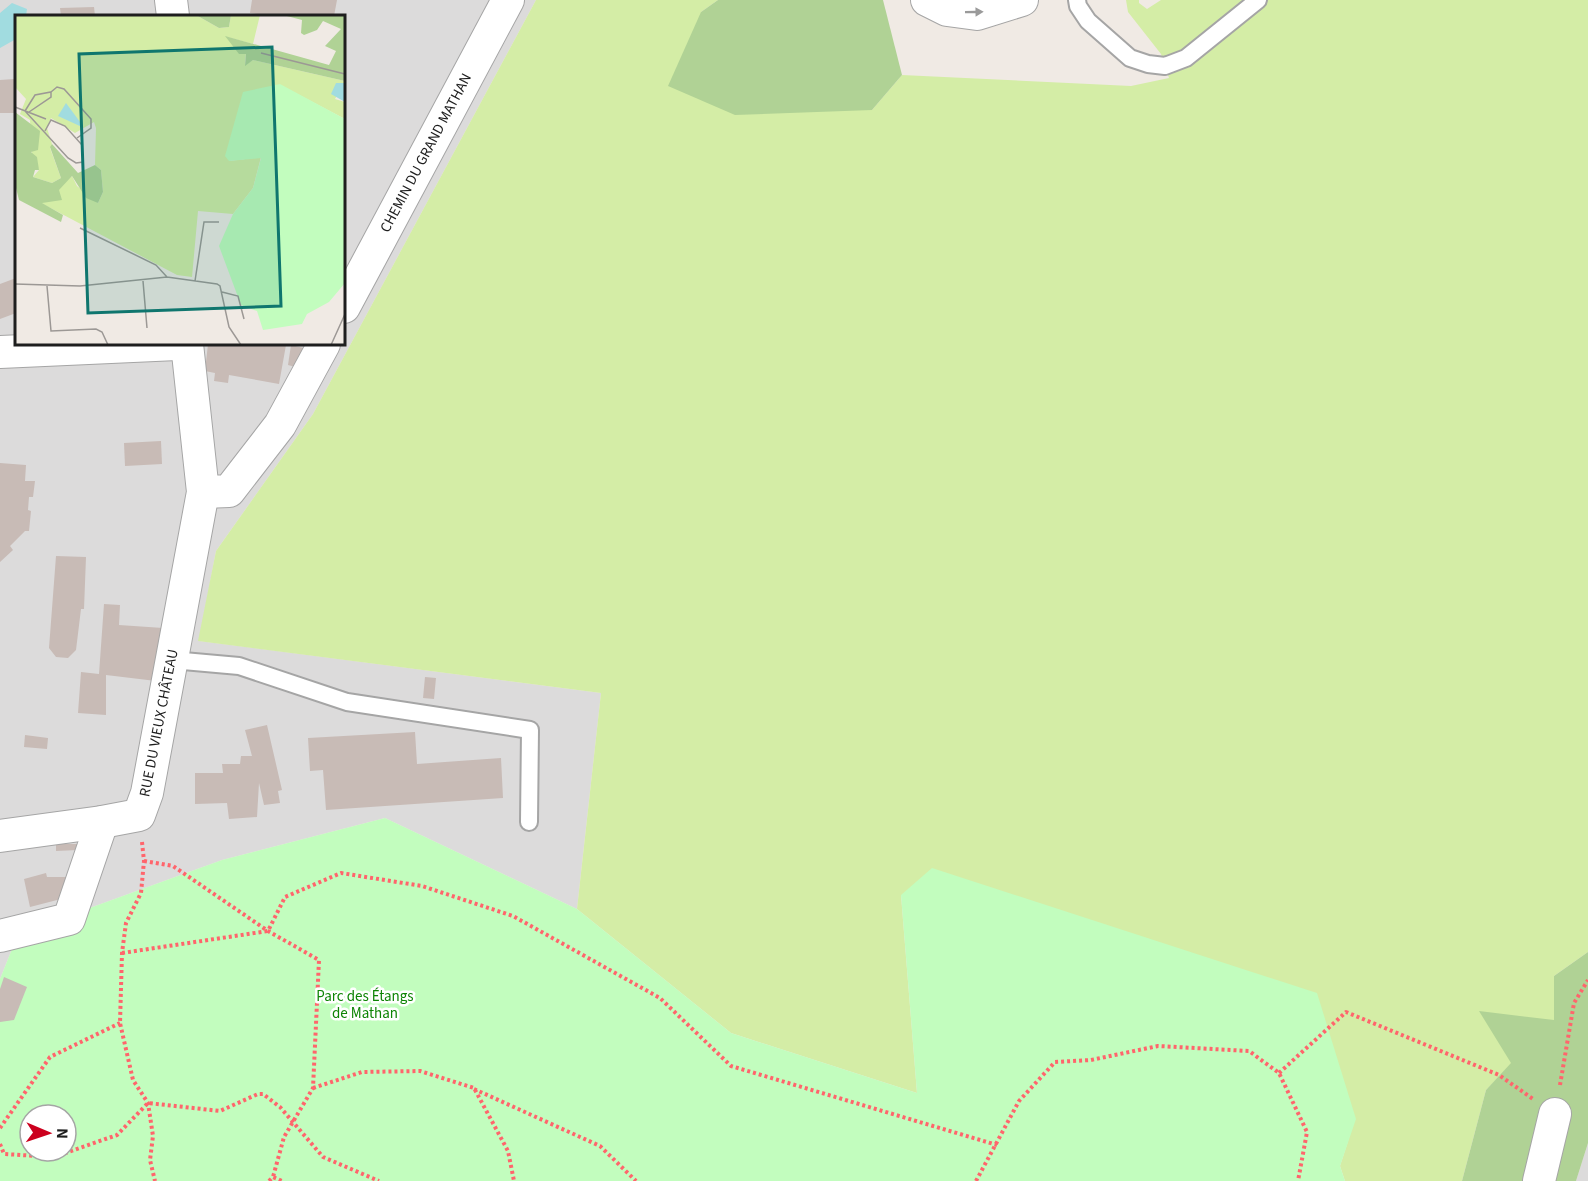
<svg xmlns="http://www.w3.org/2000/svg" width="1588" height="1181" font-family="'Source Sans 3',sans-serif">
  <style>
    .residential { fill: #dcdbdb; fill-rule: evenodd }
    .grass { fill: #d4eda6 }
    .forest { fill: #b0d295 }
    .park { fill: #c2fdbe; fill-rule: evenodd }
    .water { fill: #a1dce0 }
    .building { fill: #c8bbb6 }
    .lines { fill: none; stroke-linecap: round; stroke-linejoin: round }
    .service-casing { stroke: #a5a5a5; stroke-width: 20 }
    .minor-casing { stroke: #a5a5a5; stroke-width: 34 }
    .path { stroke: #ff656c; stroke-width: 4; stroke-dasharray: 3 3; stroke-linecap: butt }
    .service { stroke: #fff; stroke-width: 16 }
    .minor { stroke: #fff; stroke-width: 32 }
    .oneway { fill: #9a9a9a }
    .labels { text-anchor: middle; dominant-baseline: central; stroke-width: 5; stroke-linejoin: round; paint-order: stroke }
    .street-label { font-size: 15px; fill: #1e1e1e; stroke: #fff }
    .park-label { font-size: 15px; fill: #0d8404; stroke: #fff }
    .inset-road { fill: none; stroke: #9c9895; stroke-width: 1.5 }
    .view { fill: #0f766e; fill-opacity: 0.15; stroke: #0f766e; stroke-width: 3 }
    .inset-edge { fill: none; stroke: #1e1e1e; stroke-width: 3 }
  </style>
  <rect width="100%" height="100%" fill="#f0eae4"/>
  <g class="residential">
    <path d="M0 0H536L313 414 216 551 199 641 601 693 577 909 385 818 222 860 18 934 0 979ZM16 16H344V344H16Z"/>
    <path d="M1588 1143V1181H1576Z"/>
  </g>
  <path class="grass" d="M536 0H718L701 12 872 110 902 75 1131 86 1169 78 1161 54 1128 12 1126 0H1139V3L1147 9 1161 0H1588V952L1554 976V1020L1486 1090 1462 1181H1345L1340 1166 1355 1119 901 895 917 1093 731 1033 577 909 601 693 198 641 216 551 313 414Z"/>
  <g class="forest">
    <path d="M718 0H883L902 75 872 110 735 115 668 86 701 12Z"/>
    <path d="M1588 952V1143L1576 1181H1462L1486 1090 1511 1063 1479 1011 1554 1020V976Z"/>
  </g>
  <path class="park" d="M385 818 577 909 731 1033 917 1093 901 895 932 868 1317 993 1356 1119 1340 1166 1345 1181H0V979L18 934 222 860ZM30 1115H66V1151H30Z"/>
  <path class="water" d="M12 3 27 9 26 16H16V39L0 48V13Z"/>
  <g class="building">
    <path d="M252 0H337L334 16H271L250 13Z"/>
    <path d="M94 7 95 16H61L60 8Z"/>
    <path d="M14 79 15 89 16 88V113H0V80Z"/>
    <path d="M16 278V313L0 319V284Z"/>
    <path d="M208 344 286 345 279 384 229 375 228 383 214 381 215 373 205 371Z"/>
    <path d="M291 345 308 349 299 368 288 365Z"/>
    <path d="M161 441 162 464 125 466 124 443Z"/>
    <path d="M0 463 26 465 25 481H35L33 497H29L28 510 31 511 29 531H25L10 546 13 550 0 562Z"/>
    <path d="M56 556 86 557 84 609H81L76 650 68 658 56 657 49 648Z"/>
    <path d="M104 604 120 605 119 625 163 628 156 681 106 675V715L78 713 81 672 99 674Z"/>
    <path d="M425 677 436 678 434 699 423 698Z"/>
    <path d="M267 725 282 790 278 791 280 803 264 805 259 783 257 817 229 819 227 803 195 804V773H223L222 764H240L241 756H252L245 730Z"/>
    <path d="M415 732 417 764 501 758 503 798 326 810 323 770 310 771 308 738Z"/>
    <path d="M25 735 48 738 47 749 24 747Z"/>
    <path d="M56 844H77L78 850 56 851Z"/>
    <path d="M46 873 47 877H71L61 899 30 907 24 879Z"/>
    <path d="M4 977 27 987 14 1020 0 1022V989Z"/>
  </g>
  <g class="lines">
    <defs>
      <g id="service">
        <path d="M1077 0 1078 6 1088 21 1130 58 1148 64 1165 66 1186 58 1258 0"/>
        <path d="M172 660 239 666 347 702 530 730 529 822"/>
      </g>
      <g id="minor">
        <path d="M171 0 173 16"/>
        <path d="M927 0 947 10 977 14 1022 0"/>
        <path d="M344 307 508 0"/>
        <path d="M0 352 177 344"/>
        <path d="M203 492 229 491 280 425 324 344"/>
        <path d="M0 836 102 822 139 815 147 793 203 492 187 344"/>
        <path d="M0 936 69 919 102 822"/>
        <path d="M1539 1181 1555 1114"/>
      </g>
    </defs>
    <use href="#service" class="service-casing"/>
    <use href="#minor" class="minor-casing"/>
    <g class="path">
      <path d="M142 842 144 861 141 893 126 923 122 953 120 1023 133 1080 148 1103 153 1136 150 1160 155 1181"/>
      <path d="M144 861 173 866 268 931 319 960 313 1088 284 1137 273 1177"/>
      <path d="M122 953 268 931 285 897 341 873 422 886 513 916 660 998 731 1066 997 1145"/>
      <path d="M1279 1073 1346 1012 1499 1075 1533 1099"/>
      <path d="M1560 1085 1574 1003 1588 980"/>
      <path d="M313 1088 362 1072 420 1071 474 1088 508 1151 514 1181"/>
      <path d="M474 1089 600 1146 636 1181"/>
      <path d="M0 1128 50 1057 120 1023"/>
      <path d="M0 1144 4 1154 54 1157 117 1135 148 1103 220 1111 258 1094H263L280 1107 323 1157 379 1181"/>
      <path d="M269 1181 273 1177 282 1181"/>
      <path d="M976 1181 1019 1101 1055 1062 1091 1060 1158 1046 1249 1051 1279 1073 1307 1132 1298 1181"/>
    </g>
    <use href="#service" class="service"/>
    <use href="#minor" class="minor"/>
  </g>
  <defs><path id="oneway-solid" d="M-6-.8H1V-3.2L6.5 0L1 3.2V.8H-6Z" transform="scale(1.5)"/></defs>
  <use class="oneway" href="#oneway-solid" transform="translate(974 12) rotate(-1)"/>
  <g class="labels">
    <g class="street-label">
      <text transform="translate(426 153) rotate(-62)">CHEMIN DU GRAND MATHAN</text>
      <text transform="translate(159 723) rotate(-79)">RUE DU VIEUX CHÂTEAU</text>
    </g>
    <g class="park-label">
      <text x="365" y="996">Parc des Étangs<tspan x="365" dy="17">de Mathan</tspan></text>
    </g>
  </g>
  <g transform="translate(15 15)">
    <rect width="330" height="330" fill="#f0eae4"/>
    <path d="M0 0H181L204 13 214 12 216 0H245L238 29 212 22 231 38 230 50 238 45 330 66 320 84 330 87V104L265 70 214 146 246 142 238 173 218 199 183 196 177 262 162 260 26 188 57 161 62 171 83 188 88 177 86 155 80 150 81 113 79 107 60 118 36 103 32 113 37 129 35 133 46 163 37 168 18 162 24 155 17 141 15 105 5 99 11 84 0 72Z" fill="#d4eda6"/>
    <path d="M181 0H216L214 12 204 13ZM268 0H330V66L238 45 230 51 231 39H224L210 21 314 50 321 36 310 31 326 14 308 6 302 15 289 20 286 18 287 5ZM0 97 25 116 23 135 16 137 22 142 24 155H20L18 162 37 168 46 163 35 132 37 129 63 158 80 150 86 155 88 177 83 188 71 183 57 161 44 175 47 185 27 188 48 200 46 207 4 185 0 169Z" fill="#b0d295"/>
    <path d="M265 69 330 104V268L314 287 292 299 287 309 248 315 242 296 226 290 204 231 218 199 238 173 246 143 214 146 210 141 228 77Z" fill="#c2fdbe"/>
    <path d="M321 68H330V87L316 79ZM51 88 68 111 67 112 43 101Z" fill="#a1dce0"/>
    <path class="inset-road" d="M246 38 330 59M36 77 42 72 49 74 76 104V113L62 123M0 92 31 104M10 96 53 143 61 148 68 147 67 130 50 111 36 105 30 116M10 96 20 80 36 77V82L14 97M65 213 141 250 152 262M128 266 132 313M180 266 189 207H204M0 269 65 271 152 262 202 269 205 271 214 312 226 330M32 271 36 316 81 314 87 317 93 330M207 277 223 281 229 304M316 330 330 299"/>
    <path class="view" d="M257 32 266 291 73 298 64 39Z"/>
    <rect width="330" height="330" class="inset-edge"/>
  </g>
  <g transform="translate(48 1133) rotate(92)"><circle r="28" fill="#ffffff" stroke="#a5a5a5" stroke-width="1.5"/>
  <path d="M0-4.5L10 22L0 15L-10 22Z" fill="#cc001e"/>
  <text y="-9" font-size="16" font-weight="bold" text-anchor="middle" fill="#1e1e1e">N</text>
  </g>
</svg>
